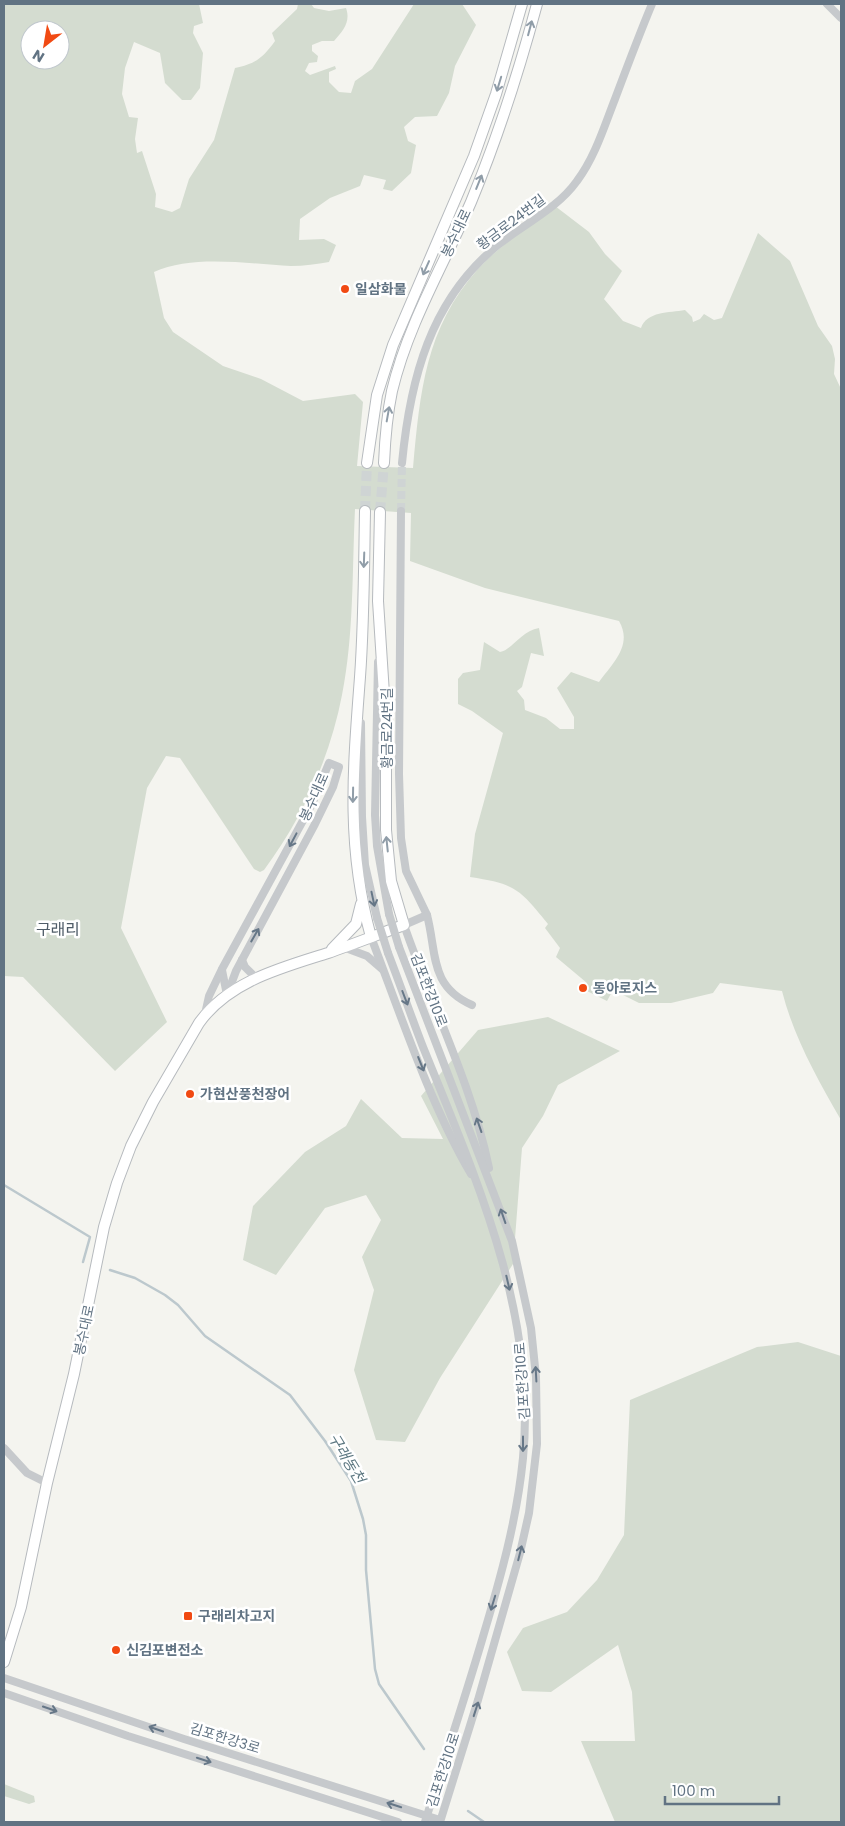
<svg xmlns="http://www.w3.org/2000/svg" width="845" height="1826" font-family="Poppins,'Noto Sans KR',sans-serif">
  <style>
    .green { fill: #d4dcd0; fill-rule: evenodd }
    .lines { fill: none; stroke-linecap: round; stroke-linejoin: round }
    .stream { stroke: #bcc8cd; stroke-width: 2.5 }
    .minor-tunnel { stroke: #cfd4d4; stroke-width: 8; stroke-dasharray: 8 4; stroke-linecap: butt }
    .major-tunnel { stroke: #cfd4d4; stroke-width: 10; stroke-dasharray: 10 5; stroke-linecap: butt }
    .major-casing { stroke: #b6babe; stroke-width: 12 }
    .minor { stroke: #c6c9cc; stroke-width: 8 }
    .major { stroke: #fff; stroke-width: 10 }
    .minor-bridge { stroke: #c6c9cc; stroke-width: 8 }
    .oneway { stroke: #909da8 }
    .oneway2 { stroke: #667787 }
    .poi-dot { fill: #f14a13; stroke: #fff; stroke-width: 2 }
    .labels { text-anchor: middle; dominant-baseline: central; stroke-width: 5; stroke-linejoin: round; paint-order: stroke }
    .street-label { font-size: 14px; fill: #617383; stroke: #fff }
    .poi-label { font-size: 14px; font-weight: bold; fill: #617383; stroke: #fff; text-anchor: start }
    .water-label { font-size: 15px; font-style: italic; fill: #5c7781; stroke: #fff }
    .quarter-label { font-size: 16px; fill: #4f5c68; stroke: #fff }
  </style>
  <rect width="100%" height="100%" fill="#f4f4ef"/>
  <g class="green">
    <path d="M4 4H199L203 23 194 26 193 33 203 53 200 88 191 100H182L165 83 160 53 134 42 125 68 122 94 129 117 138 118 135 139 137 153 142 151 156 194 155 207 172 212 180 208 189 179 214 140 235 68C256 63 262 59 275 41L272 33 297 9 298 4H311L314 8 329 11 346 8C351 22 343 31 334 41H322L312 45V51L318 56 317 62 309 63 305 71 310 75 335 66 336 69 329 72V82L339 92 351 93 355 81 372 69 414 4H462L476 25 455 66 449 93 437 116 415 117 404 127 408 141 416 145 411 173 392 191 383 189 386 180 364 175 360 186 330 198 300 219 299 240 324 239 336 245 329 262C317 264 304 266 291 266 250 264 192 254 154 272L164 318 173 332 223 366 261 379 303 401 355 394 363 402 357 466 413 468C420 393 425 328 478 269 500 245 529 226 555 206L589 232 605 254 622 271 604 299 623 321 641 328C647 311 669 313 685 310L692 317 693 322 700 319 704 314 714 320 722 318 758 233 790 261 818 326 832 346 835 359 834 374 841 389V1120C817 1078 794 1038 782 991L720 983 713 993 671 1003H639L613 990 607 1001 585 990 587 983 556 957 560 948 545 928 548 924C519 888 515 884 470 877L475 834 503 733 472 711 458 704V679L463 673 480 670 484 642 500 652C512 650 521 631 539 628L544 656 531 653 522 687 517 691 524 700 525 710 546 718 560 729H574V717L557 688 571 672 599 682C613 663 633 645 619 621L485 588 410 561 411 513 355 509C352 571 354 635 342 695 330 758 302 819 264 870L260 872 254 869 180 758 166 756 147 788 121 928 167 1022 115 1071 23 977 4 976ZM30 30H60V60H30Z"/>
    <path d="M548 1017 620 1051 558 1085 543 1116 522 1148 513 1264 440 1378 405 1442 376 1440 354 1370 374 1290 362 1257 381 1220 366 1195 325 1208 276 1275 243 1260 253 1206 305 1152 346 1126 361 1099 402 1138 443 1139 421 1096 478 1030Z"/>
    <path d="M798 1342 841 1356V1822H615L581 1741H635L632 1692 618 1645 551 1692 522 1691 507 1652 523 1628 567 1612 597 1580 624 1535 630 1400 757 1347Z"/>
    <path d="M4 1784 34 1796 35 1802 29 1804 4 1796Z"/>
  </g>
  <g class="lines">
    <g class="stream">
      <path d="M4 1185 90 1237 83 1262"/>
      <path d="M110 1270 135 1278 165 1295 178 1305 205 1336 290 1395 325 1441 351 1481 363 1519 366 1535V1570L375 1669 379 1684 424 1749"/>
      <path d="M468 1811 484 1822"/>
    </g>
    <path class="minor-tunnel" d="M401 511 402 463"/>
    <g class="major-tunnel">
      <path d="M365 511 367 463"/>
      <path d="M380 512 384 463"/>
    </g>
    <defs>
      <g id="major">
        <path d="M367 463 377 395 393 345 474 156 496 94 522 4"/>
        <path d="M384 463C385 439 387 415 392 391 408 324 444 264 471 202 498 137 519 71 537 4"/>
        <path d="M365 511C364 566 364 622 360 677 353 769 346 846 371 937"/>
        <path d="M332 949 356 924 361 904"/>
        <path d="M4 1662 21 1607 47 1483 74 1374 104 1227 117 1183 131 1146 153 1102 199 1023C229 981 281 968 328 953 354 944 379 934 404 925L391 881 386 830V725L378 601 380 512"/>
      </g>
    </defs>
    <use href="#major" class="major-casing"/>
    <g class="minor">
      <path d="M827 4 841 18"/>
      <path d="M402 463C410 380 430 300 498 245 524 224 557 209 577 181 595 157 604 127 615 99 627 67 639 35 652 4"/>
      <path d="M401 511 399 774 401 838 406 871 427 915 404 925C432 1006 472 1085 489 1168"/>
      <path d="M378 662 375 815 377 846 389 914"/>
      <path d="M361 723 362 817 365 865 377 918"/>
      <path d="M427 915C437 953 429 986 472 1005"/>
      <path d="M371 937C400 1013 430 1104 471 1174"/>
      <path d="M343 947 367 956 382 969"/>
      <path d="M399 947 512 1241 531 1328 536 1377 537 1444 529 1513 520 1553 478 1700 440 1822"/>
      <path d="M388 953C400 984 411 1016 423 1047 476 1178 537 1313 523 1458 517 1520 500 1580 482 1640 464 1701 444 1761 425 1822"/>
      <path d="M242 960 245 967 256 978"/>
      <path d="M222 970 227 995"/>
      <path d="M205 1014 209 996 222 969 312 804 329 763 339 767 333 787 315 824 236 971 227 995"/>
      <path d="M4 1448 27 1473 47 1483"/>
      <path d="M4 1678 184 1739 440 1820"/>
      <path d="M4 1693 128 1736 398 1822"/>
    </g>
    <use href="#major" class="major"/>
    <g class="minor-bridge">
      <path d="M389 914 399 947"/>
      <path d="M377 918 388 953"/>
    </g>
  </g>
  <defs><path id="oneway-shaft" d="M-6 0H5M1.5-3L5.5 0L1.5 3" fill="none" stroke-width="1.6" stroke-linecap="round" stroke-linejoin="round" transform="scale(1.25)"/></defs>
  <g class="oneway">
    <use href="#oneway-shaft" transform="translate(530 28) rotate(-75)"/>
    <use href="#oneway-shaft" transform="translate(499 84) rotate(107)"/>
    <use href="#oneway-shaft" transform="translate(479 182) rotate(-68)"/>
    <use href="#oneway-shaft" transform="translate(426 268) rotate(114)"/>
    <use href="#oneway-shaft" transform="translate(388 414) rotate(-80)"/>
    <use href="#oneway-shaft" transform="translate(364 560) rotate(92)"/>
    <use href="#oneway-shaft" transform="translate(353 795) rotate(91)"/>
    <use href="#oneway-shaft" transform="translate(387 844) rotate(-96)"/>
  </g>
  <g class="oneway2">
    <use href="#oneway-shaft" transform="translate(293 840) rotate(118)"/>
    <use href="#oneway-shaft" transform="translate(373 899) rotate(78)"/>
    <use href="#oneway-shaft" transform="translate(255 935) rotate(-60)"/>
    <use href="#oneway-shaft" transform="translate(405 998) rotate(69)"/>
    <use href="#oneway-shaft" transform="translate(421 1064) rotate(68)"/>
    <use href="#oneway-shaft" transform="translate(479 1125) rotate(-109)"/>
    <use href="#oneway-shaft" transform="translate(503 1216) rotate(-109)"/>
    <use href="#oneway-shaft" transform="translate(508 1283) rotate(77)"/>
    <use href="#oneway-shaft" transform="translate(536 1374) rotate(-93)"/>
    <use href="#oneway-shaft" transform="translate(523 1444) rotate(90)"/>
    <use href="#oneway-shaft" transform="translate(520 1553) rotate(-76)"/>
    <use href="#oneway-shaft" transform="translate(493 1603) rotate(107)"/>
    <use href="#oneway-shaft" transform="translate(50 1709) rotate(19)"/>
    <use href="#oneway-shaft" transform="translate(476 1709) rotate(-72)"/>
    <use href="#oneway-shaft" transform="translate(156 1729) rotate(-161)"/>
    <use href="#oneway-shaft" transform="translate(204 1760) rotate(18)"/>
    <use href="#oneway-shaft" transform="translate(394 1805) rotate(-162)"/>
  </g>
  <g class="poi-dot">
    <circle cx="345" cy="289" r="5"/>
    <circle cx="583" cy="988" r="5"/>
    <circle cx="190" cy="1094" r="5"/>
    <rect x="183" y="1611" width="10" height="10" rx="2.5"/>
    <circle cx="116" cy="1650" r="5"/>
  </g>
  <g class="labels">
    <g class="street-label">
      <text transform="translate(511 222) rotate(-37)">황금로24번길</text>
      <text transform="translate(456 233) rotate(-65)">봉수대로</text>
      <text transform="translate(387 728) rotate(-90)">황금로24번길</text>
      <text transform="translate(314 797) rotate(-66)">봉수대로</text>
      <text transform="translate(429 990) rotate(69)">김포한강10로</text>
      <text transform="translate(84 1330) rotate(-78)">봉수대로</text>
      <text transform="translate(522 1381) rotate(-94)">김포한강10로</text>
      <text transform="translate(225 1738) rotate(17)">김포한강3로</text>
      <text transform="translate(443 1770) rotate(-72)">김포한강10로</text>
    </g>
    <g class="poi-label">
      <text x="355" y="289">일삼화물</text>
      <text x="593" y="988">동아로지스</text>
      <text x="200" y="1094">가현산풍천장어</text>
      <text x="198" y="1616">구래리차고지</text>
      <text x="126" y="1650">신김포변전소</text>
    </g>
    <g class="water-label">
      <text transform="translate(347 1458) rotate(59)">구래동천</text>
    </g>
    <g class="quarter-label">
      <text x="58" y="929">구래리</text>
    </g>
  </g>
  <rect width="845" height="1826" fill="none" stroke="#617383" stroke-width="10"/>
  <g transform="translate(45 45) rotate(211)"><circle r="24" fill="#ffffff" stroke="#c0c7cd"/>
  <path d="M0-4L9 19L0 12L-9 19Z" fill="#f14a13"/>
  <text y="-8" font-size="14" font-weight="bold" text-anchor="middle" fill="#617383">N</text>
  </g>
  <path d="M665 1796v8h114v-8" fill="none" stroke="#617383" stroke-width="2.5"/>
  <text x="672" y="1796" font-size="15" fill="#617383" stroke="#ffffff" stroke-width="4" paint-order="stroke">100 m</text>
</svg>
